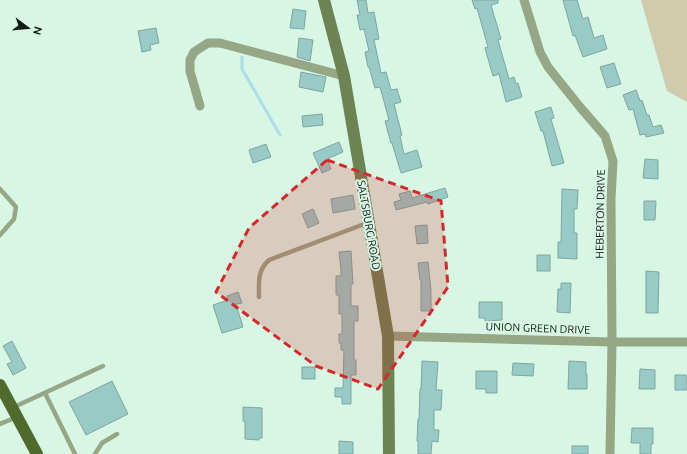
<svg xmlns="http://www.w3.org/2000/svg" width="687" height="454" font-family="Ubuntu,sans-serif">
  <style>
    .green { fill: #d0cbac }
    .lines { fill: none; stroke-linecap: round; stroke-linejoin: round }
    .stream { stroke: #aedcec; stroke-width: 3 }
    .building { fill: #98cac6; stroke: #80a5a2 }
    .lane { stroke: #96a785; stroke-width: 4.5 }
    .street { stroke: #96a785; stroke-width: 9 }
    .secondary { stroke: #6c8453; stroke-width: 12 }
    .primary { stroke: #4e6b2c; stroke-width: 12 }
    .marked { fill: #d62828; fill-opacity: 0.2; stroke: #d62828; stroke-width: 3; stroke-dasharray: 8 5; stroke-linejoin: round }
    .labels { text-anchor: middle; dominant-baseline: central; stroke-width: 4; stroke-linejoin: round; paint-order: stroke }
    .street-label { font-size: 11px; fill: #121d17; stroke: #d7f6e4 }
  </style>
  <rect width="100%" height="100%" fill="#d7f6e4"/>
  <path class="green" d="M641 0H687V102L667 91Z"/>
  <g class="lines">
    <path class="stream" d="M242 57V69L280 135"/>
  </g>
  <g class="building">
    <path d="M357 0H366L368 13 374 12 379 39 374 40 381 73 386 72 391 90 397 89 401 102 394 104 402 135 400 136 404 154 417 150 422 167 401 173 392 143H391L385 121 389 120 380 87 375 88 369 67H368L365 52 369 51 364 29 360 30 357 15H360Z"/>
    <path d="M472 0H498V3L491 5 501 39 498 40 509 79 514 77 516 84 518 83 522 97 506 102 499 74 493 76 485 48 488 47 477 8 475 9Z"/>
    <path d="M563 0H577L583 19 588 17 594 38 603 35 607 49 583 57 575 35 573 36Z"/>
    <path d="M293 9 306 11 304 29 290 28Z"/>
    <path d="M156 28 159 43 150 45 151 50 142 52 138 31Z"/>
    <path d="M299 38 313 40 310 61 297 57Z"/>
    <path d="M614 63 621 84 607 88 600 67Z"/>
    <path d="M301 72 326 77 323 92 299 87Z"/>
    <path d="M636 90 640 101 642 100 647 115H649L653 127 661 125 664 133 646 137 645 134 640 135 633 109 629 110 623 95Z"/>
    <path d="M551 107 554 118 551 119 564 163 552 166 543 131H541L535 112Z"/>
    <path d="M322 114 323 125 303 127 302 116Z"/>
    <path d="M339 142 343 152 327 159 331 169 322 173 313 153Z"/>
    <path d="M266 144 271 157 253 163 249 150Z"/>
    <path d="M645 159 658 160V179L643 178Z"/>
    <path d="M445 188 448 197 428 204 427 202 396 210 394 202 401 200 399 194 410 191 412 198Z"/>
    <path d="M562 189 578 190 577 209H574V233H577V259L558 258V242H561Z"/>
    <path d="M353 195 355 209 333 213 331 199Z"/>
    <path d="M644 201H656L655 220H644Z"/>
    <path d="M313 209 319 223 308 228 302 214Z"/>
    <path d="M427 225 428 243 417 244 415 226Z"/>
    <path d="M351 251 353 284H351V306H358V321H354V360H356V375H351V404H342V397H335V388H343L344 350H341V343H339V334H342V314H339V295H336V276H341V270L339 252Z"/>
    <rect x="537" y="255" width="13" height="16"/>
    <path d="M428 262 431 291V311H421V280H420L418 263Z"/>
    <path d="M646 271 659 272 658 313H646Z"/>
    <path d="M561 283H571L570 313 557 312 558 289H561Z"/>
    <path d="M238 292 242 303 236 304 243 327 222 333 213 305 228 300 227 296Z"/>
    <path d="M479 302H502V320L485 321V318H479Z"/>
    <path d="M12 341 26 368 13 375 7 364 12 362 3 346Z"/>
    <path d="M422 361 438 362 436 390H442L441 410H434V430H439L438 442 432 441 431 454H418V441H417L418 419H419L420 389H421Z"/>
    <path d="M569 361 586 362V374H587V389H568Z"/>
    <path d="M513 363 534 364 533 376 512 375Z"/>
    <rect x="302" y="367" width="13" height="12"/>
    <path d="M640 369 655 370V389H639Z"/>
    <path d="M476 371H497V393H486V389H476Z"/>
    <path d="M675 375H686V377H687V390H675Z"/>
    <path d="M112 381 128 414 86 435 69 402Z"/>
    <path d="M243 407 262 408V438H259V440L245 439V421H243Z"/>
    <path d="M632 428H653V444H651V454H640V443H631Z"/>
    <path d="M339 441 353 442V454H339Z"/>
    <rect x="572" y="446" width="16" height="8"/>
  </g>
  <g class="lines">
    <g class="lane">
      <path d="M0 189 16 207 14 219 0 235"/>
      <path d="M259 297C259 282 257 271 269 260L367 223"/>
      <path d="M45 393 75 454"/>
      <path d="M14 407 103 366"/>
      <path d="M0 424 17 417"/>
      <path d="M95 454 102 443 117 434"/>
    </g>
    <g class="street">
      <path d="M524 0 540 52 548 67 580 107 605 136 613 161 611 199 612 342 610 454"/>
      <path d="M200 106 190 71V60L194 52 208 43H220L344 76"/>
      <path d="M388 336 612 342H687"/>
    </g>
    <path class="secondary" d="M324 0 344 76 388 336 389 454"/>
    <path class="primary" d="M0 385 37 454"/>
  </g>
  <path class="marked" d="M327 160 441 201 448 287 378 389 316 366 216 292 249 228Z"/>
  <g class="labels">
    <g class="street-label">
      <text transform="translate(600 214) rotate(-89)">HEBERTON DRIVE</text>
      <text transform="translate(369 225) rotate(80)">SALTSBURG ROAD</text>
      <text transform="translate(538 328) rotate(2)">UNION GREEN DRIVE</text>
    </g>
  </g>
  <g transform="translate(28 28) rotate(106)" stroke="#d7f6e4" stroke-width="3" paint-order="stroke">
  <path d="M0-3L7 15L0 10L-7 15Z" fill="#121d17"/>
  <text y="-6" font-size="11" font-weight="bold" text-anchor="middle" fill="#121d17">N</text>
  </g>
</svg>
